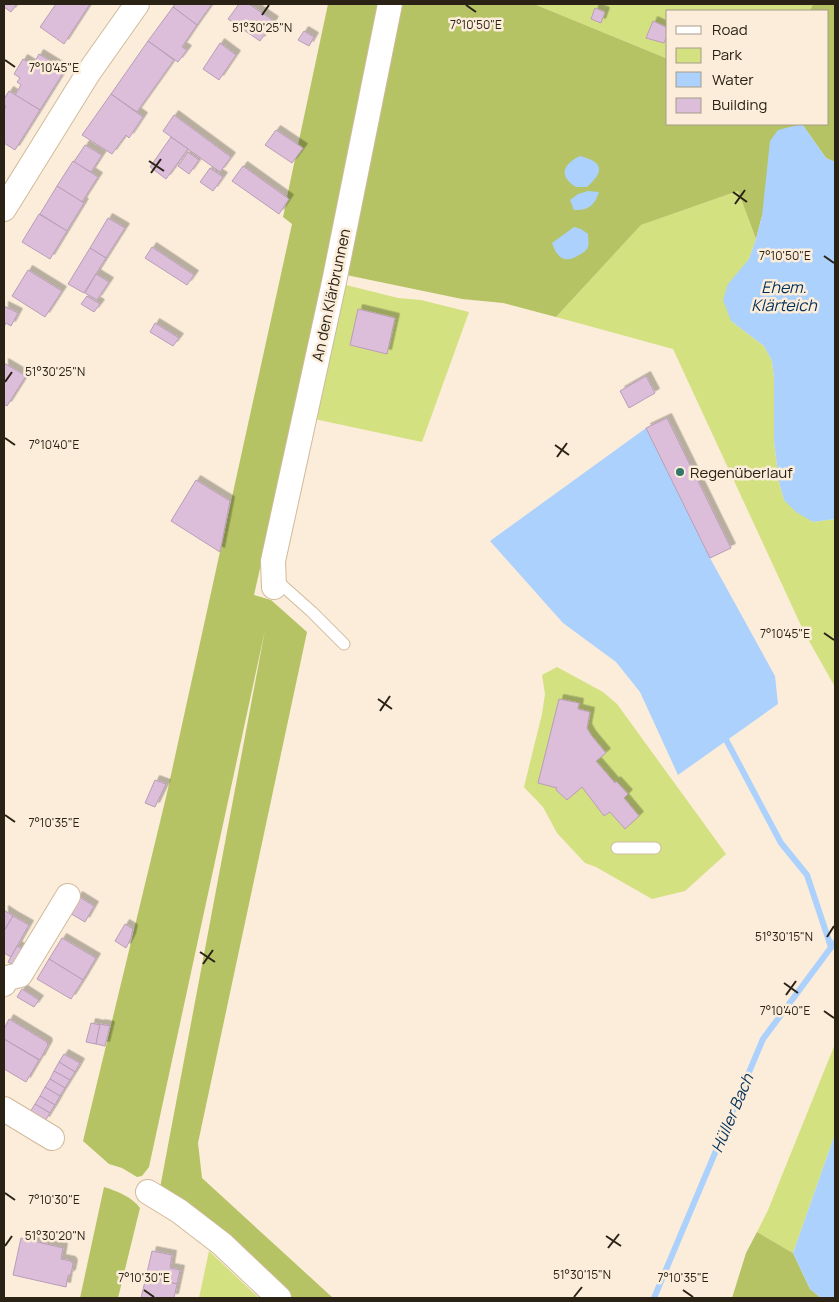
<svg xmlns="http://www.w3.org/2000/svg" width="839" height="1302" font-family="Manrope,sans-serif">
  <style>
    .green { fill: #d3e181 }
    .forest { fill: #b5c364 }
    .water { fill: #acd1fd }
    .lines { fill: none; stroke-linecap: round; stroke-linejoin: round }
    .stream { stroke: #acd1fd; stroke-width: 6 }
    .building { fill: #dcbeda; stroke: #b99db8; filter: url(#shadow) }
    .service-casing { stroke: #d1ba9b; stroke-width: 13 }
    .minor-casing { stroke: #d1ba9b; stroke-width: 26 }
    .service { stroke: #fff; stroke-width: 11 }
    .minor { stroke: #fff; stroke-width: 24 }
    .ticks { fill: none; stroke: #2b2216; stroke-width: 2 }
    .poi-dot { fill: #33776b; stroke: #fbedda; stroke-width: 2 }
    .labels { text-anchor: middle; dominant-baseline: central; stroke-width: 5; stroke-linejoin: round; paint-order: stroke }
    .street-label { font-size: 15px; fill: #2b2216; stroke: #fbedda }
    .poi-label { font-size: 15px; fill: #2b2216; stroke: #fbedda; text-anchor: start }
    .water-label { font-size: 16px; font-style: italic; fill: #012f5a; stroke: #fbedda }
    .ticks-label { font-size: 12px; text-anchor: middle; fill: #2b2216; stroke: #fbedda; stroke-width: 5; stroke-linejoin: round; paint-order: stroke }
  </style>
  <defs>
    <filter id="shadow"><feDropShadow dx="4.5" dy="-4.5" stdDeviation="0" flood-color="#0004"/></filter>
  </defs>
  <rect width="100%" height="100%" fill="#fbedda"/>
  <g class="green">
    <path d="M534 4H813L810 11H668V59Z"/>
    <path d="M738 191 756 239 749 259 731 321 764 346 772 361 774 378V441L779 482 784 500 813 522 835 519V687L804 632 673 349 556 317 641 225Z"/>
    <path d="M334 282 398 298 421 300 469 312 422 442 305 417Z"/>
    <path d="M557 667 603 692 617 704 726 854 685 891 652 899 596 867 585 863 557 833 543 807 524 787 542 714 545 694 542 675Z"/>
    <path d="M835 1044V1134L793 1253 757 1232 768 1210Z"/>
    <path d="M209 1251 259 1298H199Z"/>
  </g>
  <g class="forest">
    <path d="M328 4H534L668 59V124H828V11H810L813 4H835V162L826 158 802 124 762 216 756 239 738 191 641 225 556 317 503 303 462 299 327 271 254 595 271 600 307 632 198 1143 202 1178 333 1298H279L160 1188 265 630 149 1167 142 1176 137 1177 122 1168 109 1164 83 1141 167 793 292 224 283 217 286 204 289 199 287 197 295 159 303 148 298 145Z"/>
    <path d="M104 1187C117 1191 132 1197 140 1208L118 1298H80Z"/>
    <path d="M757 1232 793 1253 810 1289 821 1298H732L746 1253Z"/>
  </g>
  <g class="water">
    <path d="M802 124 826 158 835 162V519L813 522 796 512 784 500 779 482 774 441V378L772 361 764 346 731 321 723 300 728 284 749 259 756 239 762 216 770 141 778 130Z"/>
    <path d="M580 156C604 162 604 172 587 187H576C558 176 563 164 580 156Z"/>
    <path d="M588 191 599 192C595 205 588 211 574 210L570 200 578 194Z"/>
    <path d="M574 227 581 229 588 234C588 238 589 243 588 247 586 251 583 253 579 255 565 264 557 258 552 243Z"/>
    <path d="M646 428 710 558 775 676 778 704 678 775 640 692 616 662 563 623 490 541Z"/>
    <path d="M835 1134V1298H821L810 1289 793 1253Z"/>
  </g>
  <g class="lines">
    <g class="stream">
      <path d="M723 734 781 843 807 875 831 947"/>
      <path d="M654 1298 763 1039 835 942"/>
    </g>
  </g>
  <g class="building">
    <path d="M4 4H17L11 12 4 7Z"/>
    <path d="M56 4H90L64 44 40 27Z"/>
    <path d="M175 4H212L197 25 173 7Z"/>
    <path d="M239 4H249L274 21 260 41 228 19Z"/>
    <path d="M173 7 197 25 182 47 187 50 178 62 148 41Z"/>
    <path d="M595 8 605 12 601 23 591 19Z"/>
    <path d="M653 21 668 28V34L664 43 646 38Z"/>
    <path d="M304 31 314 37 309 46 298 40Z"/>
    <path d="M148 41 174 60 137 112 111 94Z"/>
    <path d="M220 43 236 55 219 80 203 69Z"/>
    <path d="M39 54 65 70 40 110 15 95 21 85 17 82 20 78 14 74 23 59 33 65Z"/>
    <path d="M9 91 40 110 15 150 4 143V110L6 106 4 105V99Z"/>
    <path d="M111 94 143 117 129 138 126 135 112 154 82 135Z"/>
    <path d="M174 115 231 157 220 172 163 131Z"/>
    <path d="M276 130 303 148 292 163 265 145Z"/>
    <path d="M171 137 188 149 166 179 150 167Z"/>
    <path d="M85 145 102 155 91 172 74 162Z"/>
    <path d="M188 152 199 160 189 174 178 166Z"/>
    <path d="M73 161 98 177 82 202 57 186Z"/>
    <path d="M243 166 289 199 279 214 232 181Z"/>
    <path d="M210 168 223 177 213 191 200 182Z"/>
    <path d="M57 186 84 203 67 231 40 214Z"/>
    <path d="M39 214 67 231 50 259 22 242Z"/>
    <path d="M108 218 125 228 106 258 90 248Z"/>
    <path d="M152 247 194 275 187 285 145 258Z"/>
    <path d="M90 248 106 258 84 293 68 284Z"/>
    <path d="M28 270 62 291 45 317 12 296Z"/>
    <path d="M96 274 109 282 97 300 85 293Z"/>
    <path d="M87 296 100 304 94 312 81 304Z"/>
    <path d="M4 306 18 313 11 326 6 323 4 327Z"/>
    <path d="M358 309 395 318 387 354 350 345Z"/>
    <path d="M155 323 179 338 173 346 150 332Z"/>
    <path d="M4 363 26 376 7 406 4 404Z"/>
    <path d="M646 376 655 393 629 408 620 391Z"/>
    <path d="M667 418 731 548 710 558 646 428Z"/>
    <path d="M196 480 230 501 220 552 171 521Z"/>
    <path d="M559 699 579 703 578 709 590 712 587 728 591 735 606 753 596 761 615 783 616 781 628 794 624 798 639 816 625 829 610 812 604 816 582 787 567 800 556 790 557 788 538 783Z"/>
    <path d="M155 780 166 784 155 807 145 803Z"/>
    <path d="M78 896 94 906 85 922 68 912Z"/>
    <path d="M4 910 13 916 4 931Z"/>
    <path d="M13 916 29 925 11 957 4 953V931Z"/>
    <path d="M125 924 133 929 131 938 126 948 115 941Z"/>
    <path d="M62 938 96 958 83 980 49 959Z"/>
    <path d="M17 946 26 951 16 967 8 962Z"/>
    <path d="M49 959 83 980 71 999 37 979Z"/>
    <path d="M22 989 39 1000 34 1007 17 997Z"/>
    <path d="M9 1019 47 1042 48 1045 40 1060 4 1039V1029Z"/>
    <path d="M91 1023 100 1025 96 1044 86 1042Z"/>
    <path d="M100 1024 110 1026 105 1046 96 1044Z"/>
    <path d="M4 1039 39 1060 26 1082 4 1069Z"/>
    <path d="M64 1054 80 1063 75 1072 59 1062Z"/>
    <path d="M59 1062 75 1072 70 1080 54 1071Z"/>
    <path d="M54 1071 70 1080 65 1088 50 1079Z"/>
    <path d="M50 1079 65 1088 60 1096 45 1087Z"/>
    <path d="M45 1087 60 1096 55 1105 40 1096Z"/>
    <path d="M40 1096 55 1105 50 1113 35 1104Z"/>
    <path d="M35 1104 50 1113 45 1121 30 1112Z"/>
    <path d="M21 1238 63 1248 61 1259 71 1261 73 1264 71 1274 68 1276 66 1287 13 1275Z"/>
    <path d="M152 1251 172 1255 170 1268 180 1270 177 1284 146 1277Z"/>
    <path d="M146 1277 177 1284 174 1298H141Z"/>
  </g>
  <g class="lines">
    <defs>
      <g id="service">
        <path d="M275 579 312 612 344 644"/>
        <path d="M617 848H655"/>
      </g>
      <g id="minor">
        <path d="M4 209 89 72 137 4"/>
        <path d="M274 587 273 561 334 282 390 4"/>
        <path d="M4 984 7 978 20 975 68 896"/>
        <path d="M4 1109 52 1138"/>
        <path d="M148 1192 179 1211 222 1244 279 1298"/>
      </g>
    </defs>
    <use href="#service" class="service-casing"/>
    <use href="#minor" class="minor-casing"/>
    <use href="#service" class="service"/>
    <use href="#minor" class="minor"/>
  </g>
  <path class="ticks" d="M466 5 476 12M262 15 269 5M5 60 15 67M149 161 164 171M151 173 161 159M733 192 747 202M735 204 745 190M824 256 834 263M5 382 12 372M5 438 15 445M555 445 569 455M557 457 567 443M824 633 834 640M378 699 392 709M380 711 390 696M5 815 15 822M827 937 834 926M200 952 215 962M203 964 213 950M784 983 798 993M786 995 796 981M824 1011 834 1018M5 1193 15 1200M606 1236 621 1246M5 1246 12 1236M608 1248 619 1234M144 1290 154 1297M683 1290 693 1297M574 1297 582 1287"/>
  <circle class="poi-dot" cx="680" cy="472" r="5"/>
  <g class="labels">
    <g class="street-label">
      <text transform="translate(331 295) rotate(-78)">An den Klärbrunnen</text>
    </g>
    <g class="poi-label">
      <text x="690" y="472">Regenüberlauf</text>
    </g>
    <g class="water-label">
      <text x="784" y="287">Ehem.<tspan x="784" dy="18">Klärteich</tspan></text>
      <text transform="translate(732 1113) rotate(-67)">Hüller Bach</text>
    </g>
  </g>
  <g class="ticks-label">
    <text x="476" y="29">7°10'50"E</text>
    <text x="262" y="32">51°30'25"N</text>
    <text x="54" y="72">7°10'45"E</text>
    <text x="785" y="260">7°10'50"E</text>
    <text x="55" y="376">51°30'25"N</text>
    <text x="54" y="449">7°10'40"E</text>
    <text x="785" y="638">7°10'45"E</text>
    <text x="54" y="827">7°10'35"E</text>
    <text x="784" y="941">51°30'15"N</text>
    <text x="785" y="1015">7°10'40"E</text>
    <text x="54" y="1204">7°10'30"E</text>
    <text x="55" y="1240">51°30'20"N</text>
    <text x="582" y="1279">51°30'15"N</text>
    <text x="144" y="1282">7°10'30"E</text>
    <text x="683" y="1282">7°10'35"E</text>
  </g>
  <rect width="839" height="1302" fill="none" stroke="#2b2216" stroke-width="10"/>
  <rect x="666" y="10" width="162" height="115" fill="#fbedda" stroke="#a89c8c"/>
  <rect x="676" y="26" width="25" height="8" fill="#ffffff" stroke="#a89c8c"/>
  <text x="712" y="35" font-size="15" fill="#2b2216">Road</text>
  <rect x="676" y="48" width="25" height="15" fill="#d3e181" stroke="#a89c8c"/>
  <text x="712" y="60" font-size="15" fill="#2b2216">Park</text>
  <rect x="676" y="72" width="25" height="15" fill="#acd1fd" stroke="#a89c8c"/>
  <text x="712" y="85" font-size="15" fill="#2b2216">Water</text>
  <rect x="676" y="98" width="25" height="15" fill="#dcbeda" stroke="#a89c8c"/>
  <text x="712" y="110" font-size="15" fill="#2b2216">Building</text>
</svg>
